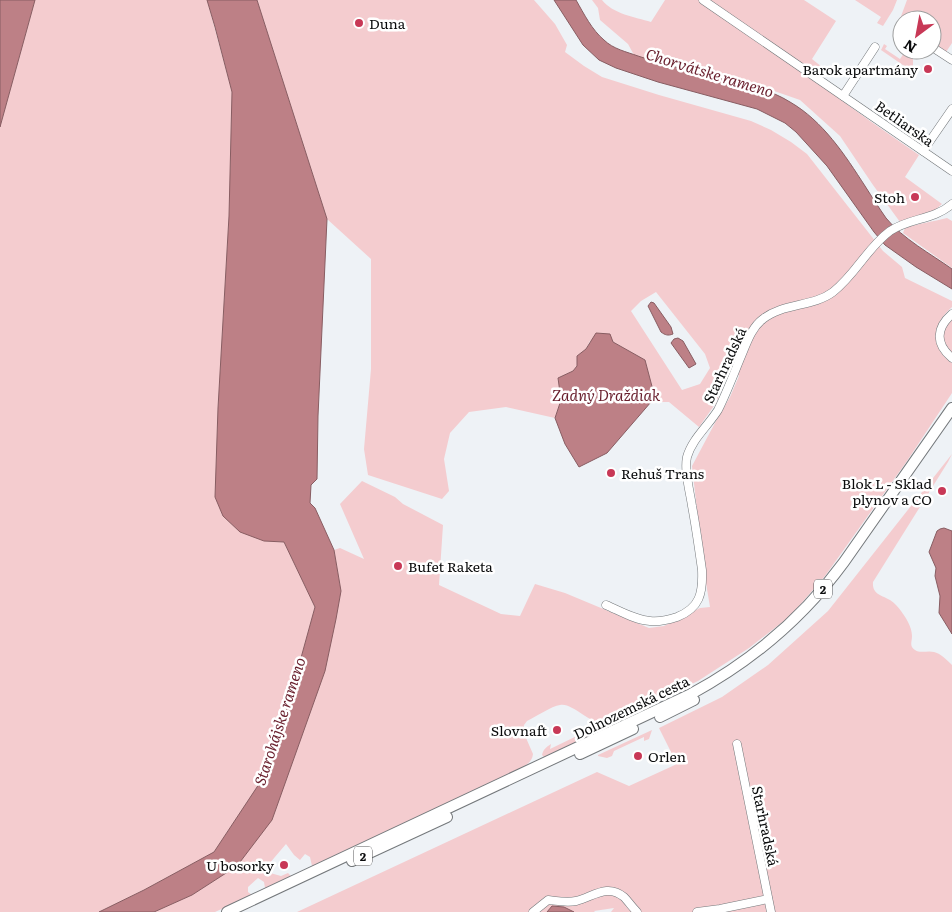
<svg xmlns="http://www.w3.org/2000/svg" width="952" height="912" font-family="Literata,serif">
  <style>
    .green { fill: #f4cccf; fill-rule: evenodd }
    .water { fill: #bd8086; stroke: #885d62 }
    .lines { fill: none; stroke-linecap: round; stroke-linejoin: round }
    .minor-casing { stroke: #74787b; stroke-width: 9 }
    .major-casing { stroke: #74787b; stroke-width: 12 }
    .minor { stroke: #fff; stroke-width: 8 }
    .major { stroke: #fff; stroke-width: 10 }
    .poi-dot { fill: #c83856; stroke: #fff; stroke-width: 2 }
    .labels { text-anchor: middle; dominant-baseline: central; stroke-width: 5; stroke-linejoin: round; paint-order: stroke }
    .shield { fill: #fff; stroke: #545556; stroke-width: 1 }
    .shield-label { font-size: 12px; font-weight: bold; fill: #0b0c0d }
    .poi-label { font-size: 14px; fill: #0b0c0d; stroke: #fff; text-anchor: end }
    .street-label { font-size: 14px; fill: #0b0c0d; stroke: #fff }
    .water-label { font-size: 15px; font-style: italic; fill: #691f2d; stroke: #fff }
  </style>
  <rect width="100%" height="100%" fill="#eef2f6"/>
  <g class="green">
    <path d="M35 0H207L232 92 229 216 218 408 216 497 264 541 284 542 315 607 288 705 261 781 214 852 144 890 99 912H0V127Z"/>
    <path d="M257 0H534L555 24 567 45 565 52 584 66 602 77 659 95 751 121 771 130 791 142 807 154 883 251 902 267 905 278 952 301V307C941 317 936 325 938 339 939 345 939 350 943 355 946 358 949 361 952 363V393L907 461 825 576 799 606 785 620 749 648 698 681 608 723C590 726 573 702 560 705 552 706 535 717 527 721L524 725 523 731 533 754C532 763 525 766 517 770L312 866 310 857 305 854 300 860 294 855 286 844 263 871 281 876 288 873 291 876 265 888 264 882 258 878 248 887V892L252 895 215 912H154L192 895 237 866 341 591 334 550 340 548 364 559 340 504 362 481 395 497 403 504 443 525 439 585 501 614 520 616 535 584 565 593 649 628 664 626 700 608 710 607 704 571 692 466 716 421 730 397 739 376 730 366 716 403 699 427 669 402H651L654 394 645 360 613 342 590 341 586 349 577 356V366L573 371 558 378 561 400 555 418 506 407 469 412 450 433 444 459 449 491 442 499 368 475 364 449 371 369V259L327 219ZM656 292 705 354 710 368 700 384 682 390 631 311 641 301Z"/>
    <path d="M592 0H602C613 14 635 17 651 22L665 0H804L836 21 812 59 822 67 814 80 870 121 919 155 905 177 942 204 933 212 900 222 873 185 840 136 800 100 751 83 654 57 653 61 634 55 628 44 600 20 598 8Z"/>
    <path d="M855 0H897L893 10 883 26 877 23 881 17Z"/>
    <path d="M907 0H952V43L946 52 932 42V20L902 21 900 19Z"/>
    <path d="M884 44 887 46 885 49 900 59 906 50H913V72L881 50Z"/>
    <path d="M947 218 952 221V268L903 233 905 228C919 223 933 222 947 218Z"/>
    <path d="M952 318V355C945 347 940 338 944 328 946 324 950 321 952 318Z"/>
    <path d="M952 454 948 462 873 582C872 595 882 595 890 600 895 603 898 607 901 611 906 618 912 627 912 636 912 642 909 646 915 650 921 654 927 650 934 652 940 653 947 660 952 665V912H611L614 908 594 911 595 912H574L564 907 552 906 547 912H297L597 772 629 786 677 764 659 728 722 697 768 665 828 611Z"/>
    <path d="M587 728 596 730 597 732 544 757 542 755C543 750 546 747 551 744L550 749 581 734 582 730Z"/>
    <path d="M652 730 649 739 644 741V737L614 751 612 756 607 758 598 756V755Z"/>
  </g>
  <g class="water">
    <path d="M0 0H35L0 127Z"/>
    <path d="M207 0H257L327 219 318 416 317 479 311 485 310 503 315 508 334 550 341 591 336 619 325 671 272 820 237 866 192 895 154 912H99L144 890 214 852 261 781 288 705 315 607 284 542 264 541 240 532 223 516 215 497 218 408 229 216 232 92 215 27Z"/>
    <path d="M554 0H576C584 14 592 30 604 40 613 49 627 52 638 56 667 66 697 72 726 80 748 85 771 90 790 102 823 121 845 155 865 186 872 197 879 208 886 218 903 239 931 254 952 269V289L916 267 885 245 874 232 827 166 796 132 785 123 757 109 658 82 616 68 599 60 583 45Z"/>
    <path d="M651 302 654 303 671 327 673 334C668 336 665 335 661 332L648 306Z"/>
    <path d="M596 333 610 334 613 342 645 360 654 394 651 402 607 453 579 467 565 444 555 418 561 400 558 378 573 371 577 366V356L586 349Z"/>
    <path d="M678 338 683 341 696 364 689 368 671 343 674 339Z"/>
    <path d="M944 528 952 531V634L939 613 940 596 935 576 936 568 929 552 937 531 940 529Z"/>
    <path d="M552 906 564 907 574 912H547Z"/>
  </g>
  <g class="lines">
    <defs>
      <g id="minor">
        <path d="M703 0 952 171"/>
        <path d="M932 47 952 60"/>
        <path d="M843 96 875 47"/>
        <path d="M923 151 952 109"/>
        <path d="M952 314C936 328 935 344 952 358"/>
        <path d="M606 605C620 611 635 620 650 621 659 622 668 620 677 617 700 608 703 593 702 570 699 549 696 527 692 506 690 492 684 471 687 457 692 439 708 426 718 410 727 392 734 373 742 354 747 342 752 327 763 319 783 303 813 307 833 292 856 274 867 248 890 231 909 218 934 220 952 204"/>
        <path d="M737 744 771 912"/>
        <path d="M533 912 548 900C557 901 567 903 576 901 593 897 607 883 624 897 628 901 632 907 637 912"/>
        <path d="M697 912 720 909 768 899"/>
      </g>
      <g id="major">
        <path d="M660 717 694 700"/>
        <path d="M580 754 633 729"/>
        <path d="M352 861 447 817"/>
        <path d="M227 912 691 694C752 661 803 618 844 562L952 408"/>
      </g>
    </defs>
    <use href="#minor" class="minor-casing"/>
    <use href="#major" class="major-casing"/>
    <use href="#minor" class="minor"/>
    <use href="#major" class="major"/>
  </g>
  <g class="poi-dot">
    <circle cx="359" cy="23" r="5"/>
    <circle cx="928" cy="69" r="5"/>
    <circle cx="915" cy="197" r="5"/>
    <circle cx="611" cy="473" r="5"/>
    <circle cx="942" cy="491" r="5"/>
    <circle cx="398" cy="566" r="5"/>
    <circle cx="557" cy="730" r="5"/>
    <circle cx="638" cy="756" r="5"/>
    <circle cx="284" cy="865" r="5"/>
  </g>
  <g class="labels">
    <g class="shield">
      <rect x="814" y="579.5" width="18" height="19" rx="4"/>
      <rect x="354" y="846.5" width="18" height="19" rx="4"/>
    </g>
    <g class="shield-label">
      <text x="823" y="589">2</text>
      <text x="363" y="856">2</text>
    </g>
    <g class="poi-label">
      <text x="369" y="23" text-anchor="start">Duna</text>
      <text x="918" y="69">Barok apartmány</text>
      <text x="905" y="197">Stoh</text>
      <text x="621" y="473" text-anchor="start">Rehuš Trans</text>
      <text x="932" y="483">Blok L - Sklad<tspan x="932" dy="16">plynov a CO</tspan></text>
      <text x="408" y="566" text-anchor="start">Bufet Raketa</text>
      <text x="547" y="730">Slovnaft</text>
      <text x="648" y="756" text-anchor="start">Orlen</text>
      <text x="274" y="865">U bosorky</text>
    </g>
    <g class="street-label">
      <text transform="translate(905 123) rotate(35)">Betliarska</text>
      <text transform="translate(724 365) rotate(-65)">Starhradská</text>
      <text transform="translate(631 707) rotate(-26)">Dolnozemská cesta</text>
      <text transform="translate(766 826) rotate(78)">Starhradská</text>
    </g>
    <g class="water-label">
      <text transform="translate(710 72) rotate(17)">Chorvátske rameno</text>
      <text x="606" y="394">Zadný Draždiak</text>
      <text transform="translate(279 721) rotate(-72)">Starohájske rameno</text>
    </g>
  </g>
  <g transform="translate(917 35) rotate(212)"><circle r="24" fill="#ffffff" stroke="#9d9e9e"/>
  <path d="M0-4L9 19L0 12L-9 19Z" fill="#c83856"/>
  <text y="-8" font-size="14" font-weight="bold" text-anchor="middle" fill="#0b0c0d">N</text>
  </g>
</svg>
